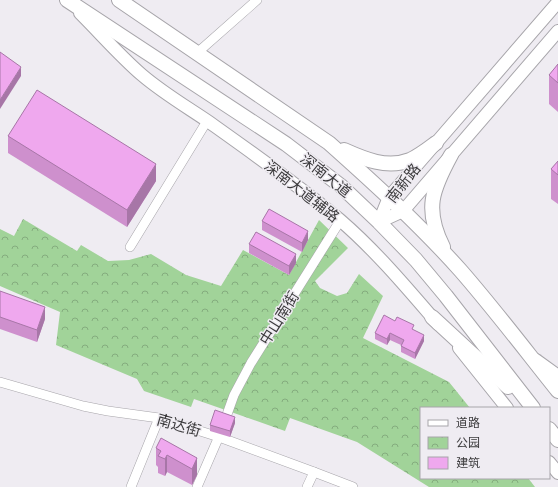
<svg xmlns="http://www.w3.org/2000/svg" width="558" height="487" font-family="Mulish,'Noto Sans SC',sans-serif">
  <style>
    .park { fill: url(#park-crowns) }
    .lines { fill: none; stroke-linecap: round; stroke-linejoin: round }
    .street-casing { stroke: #a7a5aa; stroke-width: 10 }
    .secondary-casing { stroke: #a7a5aa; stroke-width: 14 }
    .primary-casing { stroke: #a7a5aa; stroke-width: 16 }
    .street { stroke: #fff; stroke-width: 9 }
    .secondary { stroke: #fff; stroke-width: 12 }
    .primary { stroke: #fff; stroke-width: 14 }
    .wall { fill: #ce90cd }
    .shaded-wall { fill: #a776a7 }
    .building { fill: #efa8ee; stroke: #a776a7 }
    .labels { text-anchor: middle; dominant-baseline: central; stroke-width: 3; stroke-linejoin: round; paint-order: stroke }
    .street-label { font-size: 15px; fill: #3c3b3d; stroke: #efecf2 }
  </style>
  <defs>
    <pattern id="park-crowns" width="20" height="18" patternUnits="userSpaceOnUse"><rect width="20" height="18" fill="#a1d399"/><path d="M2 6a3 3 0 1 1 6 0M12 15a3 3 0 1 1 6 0" fill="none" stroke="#84ac7e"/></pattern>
  </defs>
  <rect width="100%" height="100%" fill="#efecf2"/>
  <path class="park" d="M23 219 77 251 81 245 108 261 129 260 151 254 186 275 221 286 243 250 289 275 319 220 348 248 315 281 320 288 337 296 347 293 359 274 383 296 363 338 449 382 470 408H421V478H528L535 487H429L357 442 290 418 285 431 194 399 191 407 144 391 137 379 56 345 60 312 0 286V229L14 236Z"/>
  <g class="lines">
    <defs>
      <g id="street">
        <path d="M197 53 257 0"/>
        <path d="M130 247 207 121"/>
        <path d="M0 382 83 406 108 411 159 418 219 437 314 472 353 487"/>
        <path d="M225 420 234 395 251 363 340 221"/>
        <path d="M131 487 159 418"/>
        <path d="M197 487 220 434"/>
        <path d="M307 487 314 472"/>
      </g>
      <g id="secondary">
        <path d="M80 13C101 34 120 56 142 75 163 93 187 107 209 122 254 154 298 185 340 220 376 251 407 288 438 324"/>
        <path d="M379 222 389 197 436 143 558 2"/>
        <path d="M379 222 403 211 558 31"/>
        <path d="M459 348 507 408"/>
        <path d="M536 360 558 376"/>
        <path d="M549 462 558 473"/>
      </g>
      <g id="primary">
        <path d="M67 0 286 144 341 186 379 222 416 260 446 296 533 408"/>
        <path d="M119 0 329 143C375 184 420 225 461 271 495 310 526 351 558 391"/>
        <path d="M344 150C364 159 387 169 410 160 419 156 428 149 436 143"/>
        <path d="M443 247C424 209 432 190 451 155"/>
        <path d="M432 317 508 387"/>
        <path d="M549 429 558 440"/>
      </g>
    </defs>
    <use href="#street" class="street-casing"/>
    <use href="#secondary" class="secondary-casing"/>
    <use href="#primary" class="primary-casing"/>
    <use href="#street" class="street"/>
    <use href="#secondary" class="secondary"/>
    <use href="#primary" class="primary"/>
  </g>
  <g class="wall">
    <path d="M558 64V112L549 104V75Z"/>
    <path d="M8 136 156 181 127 227 8 153Z"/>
    <path d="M558 161V204L551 199V169Z"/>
    <path d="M262 221 308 240 302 252 262 230Z"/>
    <path d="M249 244 296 263 289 275 249 253Z"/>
    <path d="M0 291 45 319 37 342 0 329Z"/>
    <path d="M414 330 424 341 415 359 401 352V345L390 340 387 345 375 339V333Z"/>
    <path d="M235 423 230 437 210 431V425Z"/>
    <path d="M156 448 197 458V475L192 485 167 472 165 476 158 473V467L156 465Z"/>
  </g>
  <g class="shaded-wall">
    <path d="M21 67V76L0 109V100Z"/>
    <path d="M156 164V181L127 227V210Z"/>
    <path d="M308 231V240L302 252V243Z"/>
    <path d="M296 254V263L289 275V266Z"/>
    <path d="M45 307V319L37 342V330Z"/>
    <path d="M390 333V340L387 345V339Z"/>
    <path d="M424 335V341L415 359V353Z"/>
    <path d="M235 417V423L230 437V431Z"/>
    <path d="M167 455V472L165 476V459Z"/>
    <path d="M197 458V475L192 485V469Z"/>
  </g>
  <g class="building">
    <path d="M0 52 21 67 0 100Z"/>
    <path d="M558 64V83L549 75Z"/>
    <path d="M37 90 156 164 127 210 8 136Z"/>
    <path d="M558 161V175L551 169Z"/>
    <path d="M269 209 308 231 302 243 262 221Z"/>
    <path d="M256 232 296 254 289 266 249 244Z"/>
    <path d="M0 291 45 307 37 330 0 317Z"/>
    <path d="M384 315 395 321 397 317 414 325 412 329 424 335 415 353 401 346 404 340 390 333 387 339 375 333Z"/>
    <path d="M215 410 235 417 230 431 210 425Z"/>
    <path d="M161 438 197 458 192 469 167 455 165 459 158 456 161 451 156 448Z"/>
  </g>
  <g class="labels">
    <g class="street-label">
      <text transform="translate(326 175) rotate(39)">深南大道</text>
      <text transform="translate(403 183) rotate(-52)">南新路</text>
      <text transform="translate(302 191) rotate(38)">深南大道辅路</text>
      <text transform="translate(279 318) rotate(-58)">中山南街</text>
      <text transform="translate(179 425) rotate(16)">南达街</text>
    </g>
  </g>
  <rect x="420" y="407" width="130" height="72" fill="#efecf2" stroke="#a7a5aa"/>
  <rect x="428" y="420" width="20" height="6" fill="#ffffff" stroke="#a7a5aa"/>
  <text x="456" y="427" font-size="12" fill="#3c3b3d">道路</text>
  <rect x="428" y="437" width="20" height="12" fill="url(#park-crowns)" stroke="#a7a5aa"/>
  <text x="456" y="447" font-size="12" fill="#3c3b3d">公园</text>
  <rect x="428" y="457" width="20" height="12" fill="#efa8ee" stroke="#a7a5aa"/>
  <text x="456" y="467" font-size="12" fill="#3c3b3d">建筑</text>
</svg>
